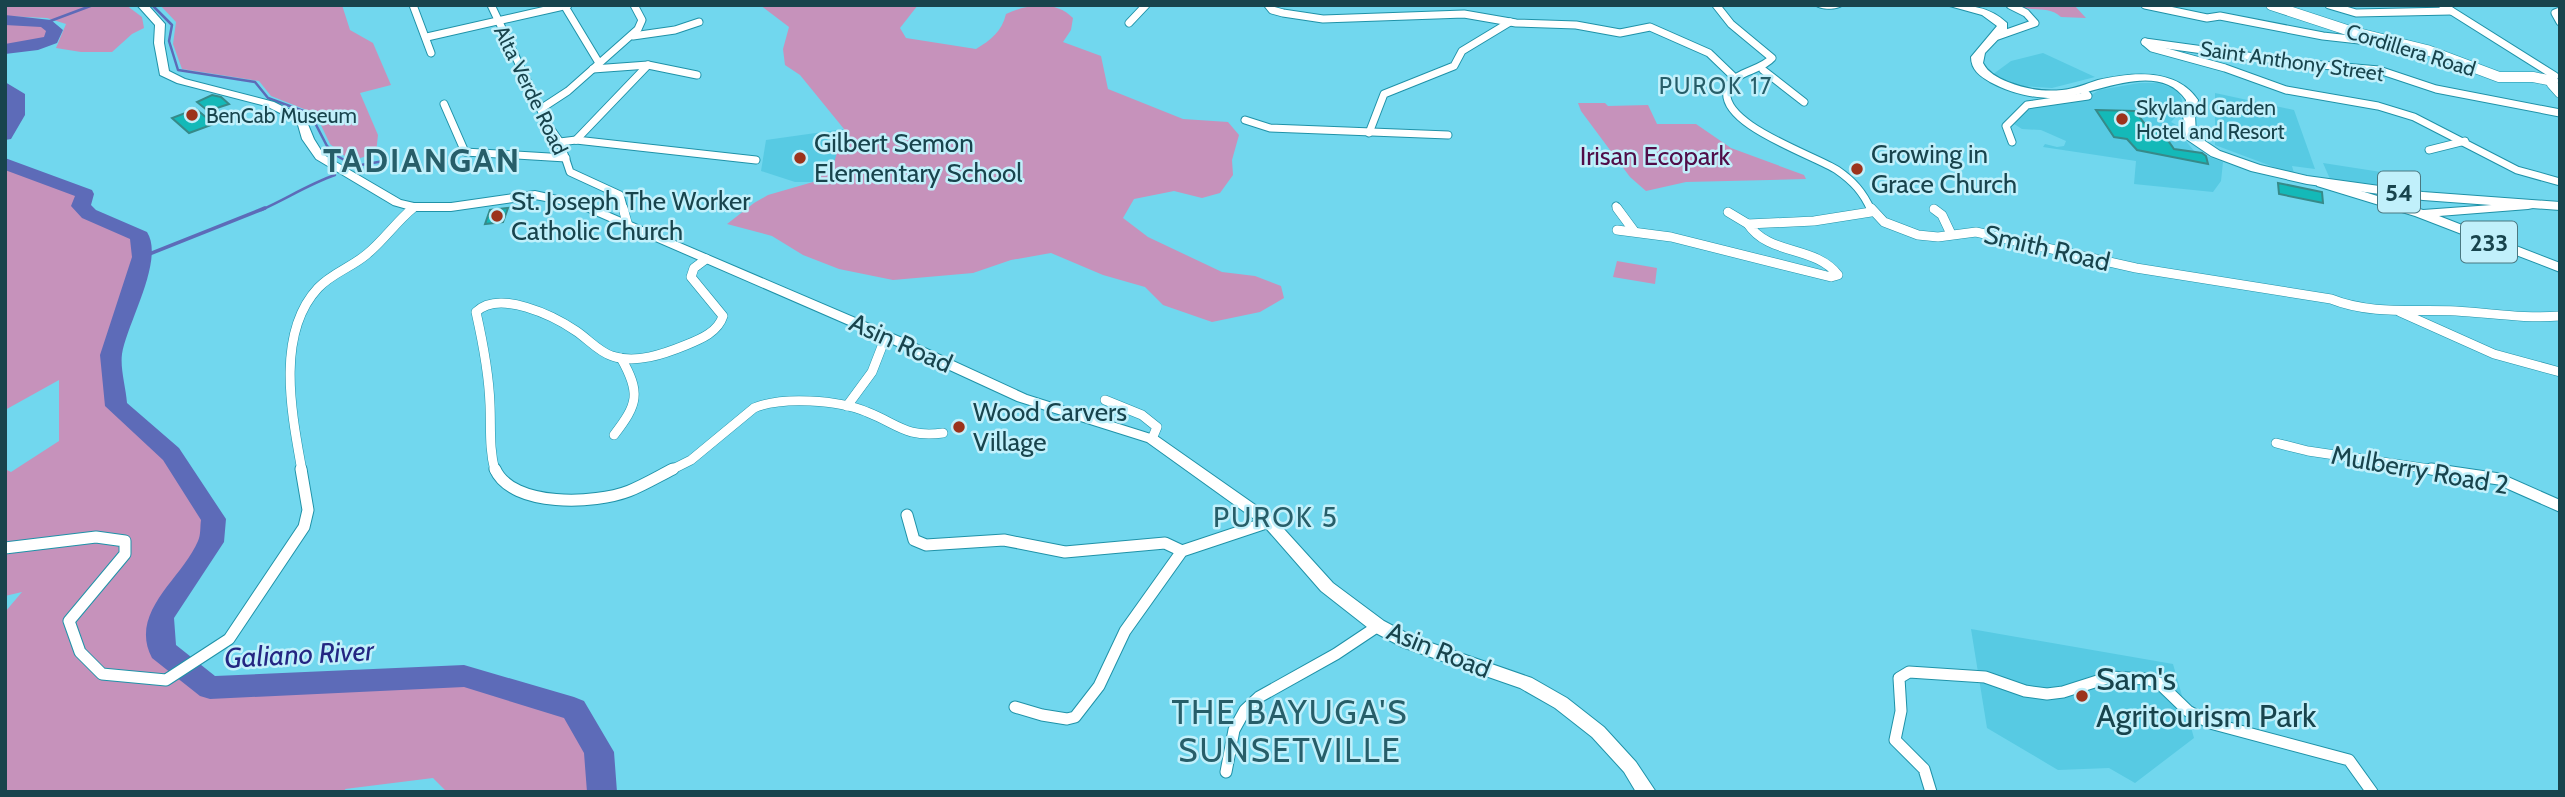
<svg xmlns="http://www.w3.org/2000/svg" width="2565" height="797" font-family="Cabin,sans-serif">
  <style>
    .built { fill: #57cae3 }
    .green { fill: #c692bb }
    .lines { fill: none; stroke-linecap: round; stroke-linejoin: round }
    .stream-far1 { stroke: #5d6bb8; stroke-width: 2.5 }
    .stream { stroke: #5d6bb8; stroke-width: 3.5 }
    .river { fill: #5d6bb8; fill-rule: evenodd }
    .building { fill: #14b9b8; stroke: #368a89; stroke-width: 2 }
    .minor-far2-casing { stroke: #1f92a8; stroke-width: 9 }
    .minor-far1-casing { stroke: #1f92a8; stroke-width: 10 }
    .minor-casing { stroke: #1f92a8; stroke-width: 13 }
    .tertiary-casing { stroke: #1f92a8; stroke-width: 11 }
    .secondary-casing { stroke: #1f92a8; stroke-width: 2 }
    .primary-casing { stroke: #1f92a8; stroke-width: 2 }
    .trunk-casing { stroke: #1f92a8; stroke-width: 2 }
    .minor-far2 { stroke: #fff; stroke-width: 7 }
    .minor-far1 { stroke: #fff; stroke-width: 9 }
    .minor { stroke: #fff; stroke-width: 11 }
    .tertiary { stroke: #fff; stroke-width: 10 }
    .secondary { fill: #fff; fill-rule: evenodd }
    .primary { fill: #fff; fill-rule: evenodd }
    .trunk { fill: #fff; fill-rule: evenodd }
    .poi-dot { fill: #9c331c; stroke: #c1f0fb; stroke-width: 2.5 }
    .labels { text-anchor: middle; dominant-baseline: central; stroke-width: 5; stroke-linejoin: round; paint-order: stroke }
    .far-street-label { font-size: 21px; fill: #18444d; stroke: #c1f0fb }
    .far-poi-label { font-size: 21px; fill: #18444d; stroke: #c1f0fb; text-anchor: start }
    .far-neighbourhood-label { font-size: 23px; letter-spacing: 2px; fill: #275e69; stroke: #c1f0fb }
    .shield { fill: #c1f0fb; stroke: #4b7881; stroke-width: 2 }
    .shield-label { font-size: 24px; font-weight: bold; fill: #18444d }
    .poi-label { font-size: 26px; fill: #18444d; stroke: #c1f0fb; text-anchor: start }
    .park-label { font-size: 26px; fill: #500d48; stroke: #c1f0fb }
    .street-label { font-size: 26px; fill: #18444d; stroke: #c1f0fb }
    .neighbourhood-label { font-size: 28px; letter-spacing: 2px; fill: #275e69; stroke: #c1f0fb }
    .water-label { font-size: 28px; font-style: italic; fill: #242682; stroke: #c1f0fb }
    .near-poi-label { font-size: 32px; fill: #18444d; stroke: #c1f0fb; text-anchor: start }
    .district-label { font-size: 33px; font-weight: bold; letter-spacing: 2px; fill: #275e69; stroke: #c1f0fb }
    .near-neighbourhood-label { font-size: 33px; letter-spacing: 2px; fill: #275e69; stroke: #c1f0fb }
  </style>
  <rect width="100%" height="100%" fill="#71d7ee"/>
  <g class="built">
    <path d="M2043 53 2095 77 2052 88 2021 86 1992 75 2011 61Z"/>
    <path d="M2139 83H2158L2178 90 2182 100 2181 111 2171 122 2178 126 2179 133 2195 152 2223 162 2221 181 2213 192 2134 184 2136 161 2043 147 2045 144 2057 147 2064 146 2066 141 2041 130 2022 129 2014 124 2026 108 2035 105 2082 101 2099 90Z"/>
    <path d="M2215 93 2294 110 2315 169 2292 166 2294 173 2287 172 2215 145Z"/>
    <path d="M844 129 834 166 813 182H795L761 171 766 140Z"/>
    <path d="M2323 163 2381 172 2388 186 2330 179Z"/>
    <path d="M1971 629 2173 664 2194 738 2135 783 2109 768 2058 770 1987 728Z"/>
  </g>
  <g class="green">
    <path d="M5 5H126L142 17 144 28 132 34 112 52H81L56 48 66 24 47 18 5 16Z"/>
    <path d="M160 5H342L350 30 373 43 391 85 360 93 378 135 376 153 351 161 330 144 320 123 309 111 271 96 259 81 182 69 173 44 176 22Z"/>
    <path d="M760 5H918L900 28 906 38 976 49C991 40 1002 31 1006 14 1027 4 1056 0 1073 18L1071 30 1063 42 1101 56 1108 89 1183 119 1228 122 1239 135 1232 160 1233 175 1220 193 1202 198 1174 191 1134 199 1123 218 1148 237 1222 272 1255 276 1281 286 1284 298 1260 312 1212 322 1163 305 1145 287 1103 275 1051 253 1011 260 973 273 893 280 839 269 803 255 772 236 727 224 754 203 768 195 813 182 833 166 844 129 800 75 785 65 783 49 789 27Z"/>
    <path d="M2017 5H2074L2086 18 2061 17C2049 5 2031 13 2017 5Z"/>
    <path d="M5 20 45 23 55 30 51 40 38 45 5 49Z"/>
    <path d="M1605 103 1608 106 1648 105 1657 124H1696L1731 148 1804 175 1806 179 1686 182 1646 191 1630 177 1581 111 1578 103Z"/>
    <path d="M5 163C30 178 60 179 85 194L82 206 89 214 140 236 142 257 111 355 116 406 171 454 214 519 211 542 161 617 162 650 210 688 464 676 574 709 599 752 602 792H447L433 778 345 789 346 792H5V612L22 592 5 596V469L11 472 59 441V380L5 410Z"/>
    <path d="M1617 261 1657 268 1655 284 1613 277Z"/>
  </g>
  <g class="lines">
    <g class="stream-far1">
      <path d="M152 5 172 25 169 41 178 70 255 82 268 98 306 112 313 119 327 146 339 157 355 166 384 161"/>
      <path d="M45 23 93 5"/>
      <path d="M261 210C286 199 309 184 335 175"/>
    </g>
    <path class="stream" d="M142 257 265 208"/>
    <g class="river">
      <path d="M5 15 51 20 63 30 57 43 38 50 5 54V44L44 37 46 31 41 27 5 25Z"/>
      <path d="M5 82 25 94V115L11 139 5 140 7 96Z"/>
      <path d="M5 158 92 190 94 194 91 205 96 210 147 232C165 260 127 323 122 354 120 369 126 388 127 403L179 448 226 519 224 542 174 618 176 645 215 676 464 665 574 697 584 701 614 752 617 792H587L584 753 564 718 464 687 210 699 200 696 152 658C128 612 182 579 198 541 201 535 200 526 201 520L163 460 105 406 100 355 132 257 130 239 82 218 71 206 75 196 5 170Z"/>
    </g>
  </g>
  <g class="building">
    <path d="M212 95 221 97 229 104 208 111 197 102Z"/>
    <path d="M196 109 214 124 189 133 172 118Z"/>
    <path d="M2096 110 2135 111 2148 128 2160 129 2174 149 2202 153 2206 156 2208 164 2137 150 2127 139 2114 137Z"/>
    <path d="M2278 183 2322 192 2323 203 2279 194Z"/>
    <path d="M508 208 503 222 485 224 490 210Z"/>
  </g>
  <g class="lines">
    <defs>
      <g id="minor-far2">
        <path d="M413 5 431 53"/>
        <path d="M491 5 548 125 560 142 570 172 620 195 624 210"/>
        <path d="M564 5 599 63"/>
        <path d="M1268 5 1272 10 1283 13 1323 19 1464 14 1516 23 1576 25 1620 33 1650 27 1709 53 1735 78"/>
        <path d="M1716 5 1731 24 1772 58C1761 71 1735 71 1728 87 1714 123 1814 155 1837 170 1853 181 1863 192 1871 210"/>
        <path d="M2145 5 2207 18 2220 16 2323 36 2395 44"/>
        <path d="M2329 5 2356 13 2451 11"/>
        <path d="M2442 5 2555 76"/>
        <path d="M2560 11 2555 13 2560 22"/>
        <path d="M1129 23 1146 5"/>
        <path d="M633 36 675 30 699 22"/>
        <path d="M1998 36 2035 23 2026 13 2010 5"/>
        <path d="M427 37 568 5"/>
        <path d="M2145 42 2152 48 2225 68 2286 90 2378 106 2414 117 2517 170 2560 182"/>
        <path d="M2145 42 2298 63 2379 70 2436 89 2560 113"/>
        <path d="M593 69 648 65 697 75"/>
        <path d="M1763 70 1804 102"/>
        <path d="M444 104 465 152 566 158"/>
        <path d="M542 108 568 91 638 29 642 20 634 5"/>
        <path d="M1245 120 1270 128 1448 135"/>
        <path d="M1369 133 1384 94 1454 66 1462 51 1510 22"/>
        <path d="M576 140 648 65"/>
        <path d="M560 142 576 140 756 160"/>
        <path d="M2012 142 2006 126 2027 105 2088 96 2083 90"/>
        <path d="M2429 150 2465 141"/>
        <path d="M1616 206 1619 210"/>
        <path d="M411 210 414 207"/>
      </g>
      <g id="minor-far1">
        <path d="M623 208 628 226"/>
        <path d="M1617 208 1634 231"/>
        <path d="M1871 208 1884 222 1918 235 1938 237 1976 232 2136 268 2331 299C2371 315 2414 309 2456 311 2491 313 2525 319 2560 316"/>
        <path d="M1934 209 1942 215 1951 234"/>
        <path d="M1728 212 1748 224"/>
        <path d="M1617 230 1671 237 1831 277 1838 275C1815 245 1769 256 1748 224L1814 221 1871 212"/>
        <path d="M2400 312 2494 354 2560 372"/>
        <path d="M1105 400 1142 415 1157 427 1152 439"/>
        <path d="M847 406 872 372 886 336"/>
        <path d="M614 435C638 404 641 393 621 358"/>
        <path d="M2276 443 2308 451 2443 471"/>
        <path d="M302 471C292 415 275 334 318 288 332 273 352 267 367 254 384 240 396 222 413 208"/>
        <path d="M495 471C489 449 491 428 490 405 489 373 483 343 476 312 499 289 554 316 576 331 588 339 599 352 612 356 636 364 664 354 686 345 701 339 718 332 723 316L691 277 694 268 706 259"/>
        <path d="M669 471 691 460 754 408C782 396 839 400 867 412 898 424 906 438 943 433"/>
      </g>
      <g id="minor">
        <path d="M495 469C512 508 596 504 629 491 644 485 659 476 673 469"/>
        <path d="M2431 469 2499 479 2560 506"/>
        <path d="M907 515 914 540 926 545 1004 540 1065 552 1165 543 1182 551"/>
        <path d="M5 548 96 537 125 541V554L69 621 80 652 102 674 166 680 229 639 304 527 308 510 301 469"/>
        <path d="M1015 707 1042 715 1067 719 1075 717 1099 686 1125 631 1182 551 1269 522"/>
        <path d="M1226 772 1234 730 1245 710 1259 697 1336 654 1378 626"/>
        <path d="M1931 792 1924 769 1895 740 1901 711 1899 678 1909 672 1985 677 2025 691 2047 694 2063 692 2110 677 2147 679 2159 683 2188 711 2210 723 2349 760 2372 792"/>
      </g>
      <g id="tertiary">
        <path d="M2271 5 2350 31 2427 50 2499 77H2533L2553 81"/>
        <path d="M2553 81 2552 84 2560 93"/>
      </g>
      <path id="secondary" d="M137 5H148L165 24 164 43 169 71 185 79 274 102 294 112 307 122 314 139 324 155 401 200 414 203H451L535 191 584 202 914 343 1027 395 1157 436 1274 518 1333 583 1384 621 1414 637 1532 678 1567 698 1604 727 1636 762 1656 792H1636L1624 772 1592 737 1555 708 1520 688 1402 647 1372 631 1321 591 1264 526 1147 442 1017 401 904 349 577 207 535 199 451 211H414L393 205 316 159 302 139 298 125 286 116 266 106 177 83 160 75 154 43 155 25Z"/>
      <path id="primary" d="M2322 179 2423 210 2533 202V208L2528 209 2439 216 2560 263V272L2415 216 2317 186 2316 183Z"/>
      <g id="trunk">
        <path d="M1815 5H1843C1837 10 1821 10 1815 5Z"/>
        <path d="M1946 5C1969 5 1989 6 2007 23V30L1985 53 1983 63C1988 73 1998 78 2008 82 2026 89 2043 92 2062 90 2074 89 2086 84 2098 80 2133 72 2176 68 2198 100L2195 115 2196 135 2220 151 2260 165 2307 176 2423 192 2560 202V210L2423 200 2307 184 2251 171 2211 156 2186 139 2183 115 2186 100C2158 59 2095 95 2058 98 2035 99 2010 93 1990 82 1980 76 1971 70 1971 57L1997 26 1982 15Z"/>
      </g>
    </defs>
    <use href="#minor-far2" class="minor-far2-casing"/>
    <use href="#minor-far1" class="minor-far1-casing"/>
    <use href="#minor" class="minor-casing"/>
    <use href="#tertiary" class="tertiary-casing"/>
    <use href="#secondary" class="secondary-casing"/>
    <use href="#primary" class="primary-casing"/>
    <use href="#trunk" class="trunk-casing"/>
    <use href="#minor-far2" class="minor-far2"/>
    <use href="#minor-far1" class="minor-far1"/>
    <use href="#minor" class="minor"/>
    <use href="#tertiary" class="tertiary"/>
    <use href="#secondary" class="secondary"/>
    <use href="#primary" class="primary"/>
    <use href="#trunk" class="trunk"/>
  </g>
  <g class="poi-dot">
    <circle cx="192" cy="115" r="7"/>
    <circle cx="2122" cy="119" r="7"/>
    <circle cx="800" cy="158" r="7"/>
    <circle cx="1857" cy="169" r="7"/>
    <circle cx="497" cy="216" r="7"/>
    <circle cx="959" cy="427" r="7"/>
    <circle cx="2082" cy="696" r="7"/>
  </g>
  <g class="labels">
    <g class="far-street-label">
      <text transform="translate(2411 50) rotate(17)">Cordillera Road</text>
      <text transform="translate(2292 61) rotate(8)">Saint Anthony Street</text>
      <text transform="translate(531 90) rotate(64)">Alta Verde Road</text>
    </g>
    <g class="far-poi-label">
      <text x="2136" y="107">Skyland Garden<tspan x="2136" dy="24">Hotel and Resort</tspan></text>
      <text x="206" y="115">BenCab Museum</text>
    </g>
    <g class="far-neighbourhood-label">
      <text x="1716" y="86">PUROK 17</text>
    </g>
    <g class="shield">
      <rect x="2378" y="171.5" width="42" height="41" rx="5"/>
      <rect x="2461" y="221.5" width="56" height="41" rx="5"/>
    </g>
    <g class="shield-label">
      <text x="2399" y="192">54</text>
      <text x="2489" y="242">233</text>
    </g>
    <g class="poi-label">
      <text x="814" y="143">Gilbert Semon<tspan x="814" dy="30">Elementary School</tspan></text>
      <text x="1871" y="154">Growing in<tspan x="1871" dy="30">Grace Church</tspan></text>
      <text x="511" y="201">St. Joseph The Worker<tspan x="511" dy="30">Catholic Church</tspan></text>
      <text x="973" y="412">Wood Carvers<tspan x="973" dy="30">Village</tspan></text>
    </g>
    <g class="park-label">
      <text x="1655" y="156">Irisan Ecopark</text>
    </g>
    <g class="street-label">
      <text transform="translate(2047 248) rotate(13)">Smith Road</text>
      <text transform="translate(901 343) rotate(24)">Asin Road</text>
      <text transform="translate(2420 470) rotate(10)">Mulberry Road 2</text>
      <text transform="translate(1439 650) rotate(22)">Asin Road</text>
    </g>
    <g class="neighbourhood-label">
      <text x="1276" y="517">PUROK 5</text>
    </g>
    <g class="water-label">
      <text transform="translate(299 654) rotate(-3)">Galiano River</text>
    </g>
    <g class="near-poi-label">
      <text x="2096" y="678">Sam's<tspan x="2096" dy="37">Agritourism Park</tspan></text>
    </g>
    <g class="district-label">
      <text x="422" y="160">TADIANGAN</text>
    </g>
    <g class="near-neighbourhood-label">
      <text x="1290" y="712">THE BAYUGA'S<tspan x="1290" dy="38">SUNSETVILLE</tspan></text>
    </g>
  </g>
  <rect width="2565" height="797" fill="none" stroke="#18444d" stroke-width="14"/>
</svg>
